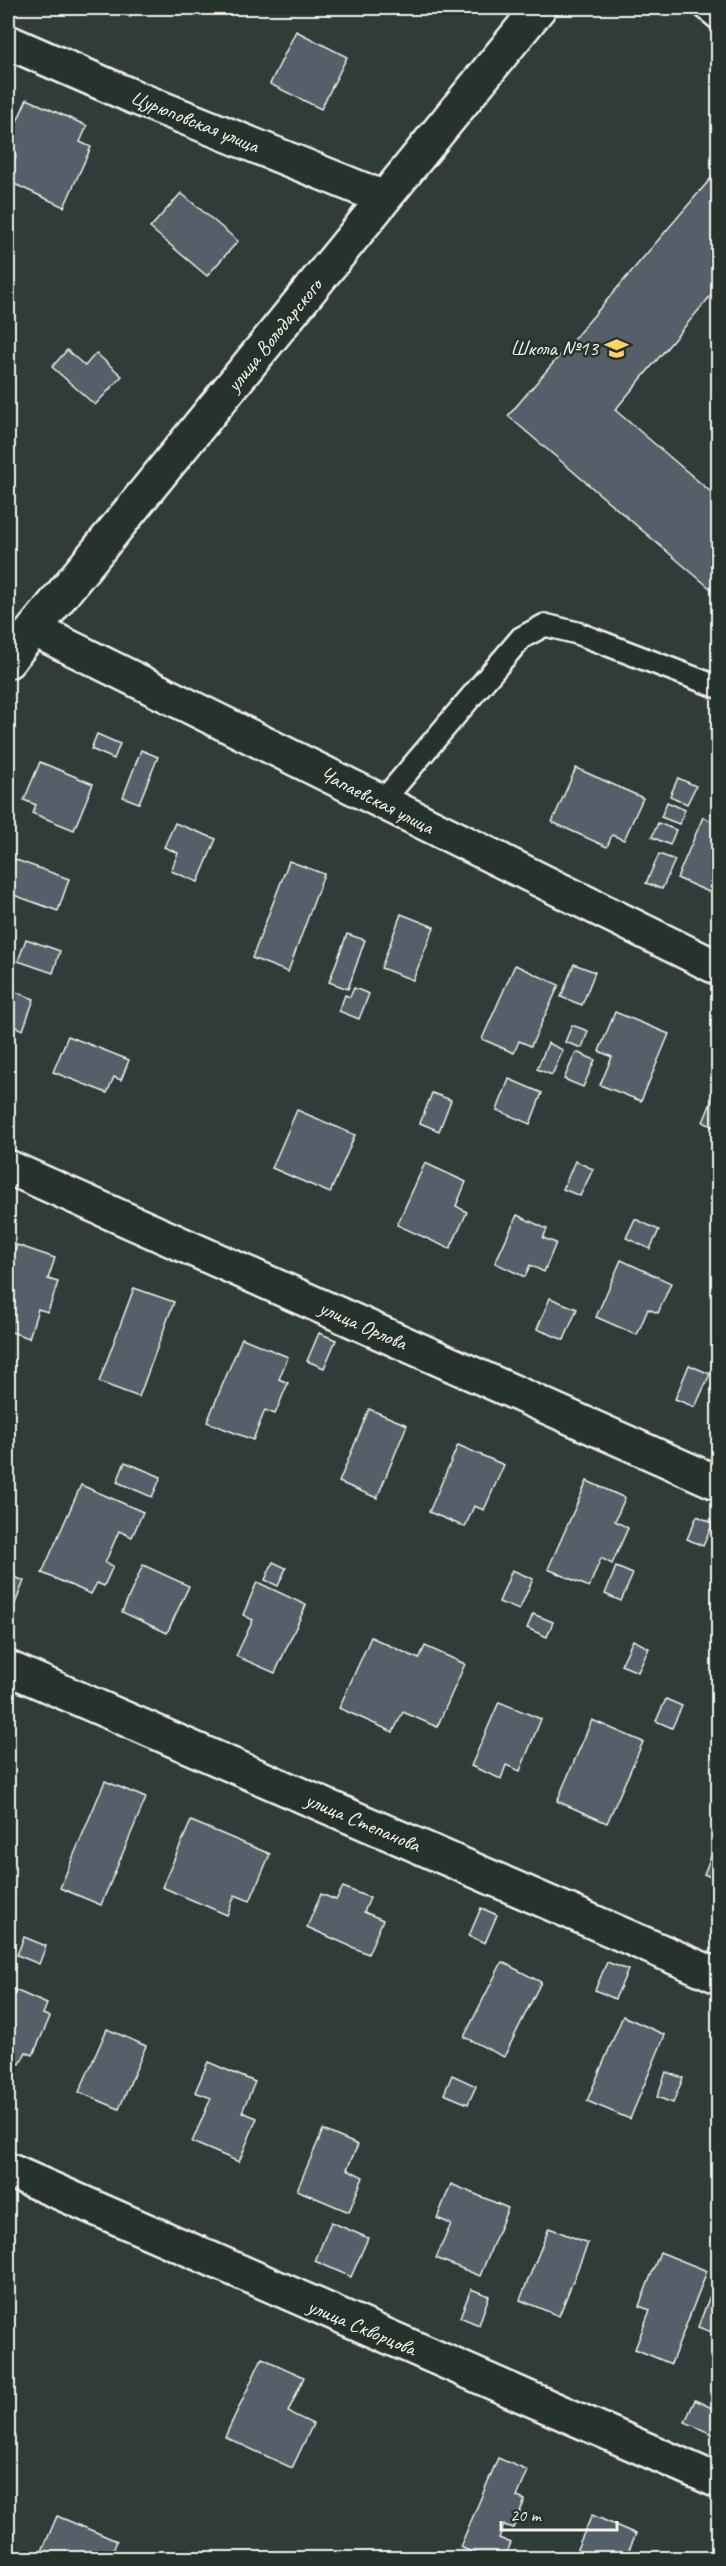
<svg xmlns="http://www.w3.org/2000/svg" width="726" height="2566" font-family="Caveat,sans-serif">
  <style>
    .building { fill: #555e6b; stroke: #f4f1e8; stroke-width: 1.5 }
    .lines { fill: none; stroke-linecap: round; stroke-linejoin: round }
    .service-casing { stroke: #f4f1e8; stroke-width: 26 }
    .minor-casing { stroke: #f4f1e8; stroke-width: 38 }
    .secondary-casing { stroke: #f4f1e8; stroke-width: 38 }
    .service { stroke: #26332d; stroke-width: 21 }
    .minor { stroke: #26332d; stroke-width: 33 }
    .secondary { stroke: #26332d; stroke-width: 33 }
    .labels { text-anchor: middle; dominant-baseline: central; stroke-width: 5; stroke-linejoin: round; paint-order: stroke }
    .street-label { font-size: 21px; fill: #f4f1e8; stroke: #26332d }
    .poi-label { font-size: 21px; fill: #f4f1e8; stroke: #26332d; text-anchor: end }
  </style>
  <rect width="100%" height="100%" fill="#2f3c39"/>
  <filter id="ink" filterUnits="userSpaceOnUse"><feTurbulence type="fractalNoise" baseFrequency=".0167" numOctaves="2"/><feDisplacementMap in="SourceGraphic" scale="12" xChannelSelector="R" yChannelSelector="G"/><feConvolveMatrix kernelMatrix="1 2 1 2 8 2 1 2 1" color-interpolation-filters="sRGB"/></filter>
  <g filter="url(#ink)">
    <g class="building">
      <path d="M111 8H134L130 17Z"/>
      <path d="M296 31 347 57 321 109 270 84Z"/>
      <path d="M27 99 87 126 80 142 91 147 64 207 8 181 16 156 8 152V142Z"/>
      <path d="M718 170V287L615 410 718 498V595L508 416Z"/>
      <path d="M181 193 238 241 207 276 150 228Z"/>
      <path d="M67 350 85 366 96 353 122 376 95 405 52 367Z"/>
      <path d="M97 734 120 744 114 759 91 749Z"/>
      <path d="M141 750 158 757 139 803 123 797Z"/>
      <path d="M40 762 93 784 74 830 32 813 36 805 24 800Z"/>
      <path d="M576 768 643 798 624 840 612 835 607 847 552 822Z"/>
      <path d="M678 778 696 786 687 804 670 796Z"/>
      <path d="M667 802 685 810 679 824 661 817Z"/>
      <path d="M703 817 718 824V896L677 878Z"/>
      <path d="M175 823 216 839 198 882 171 871 178 853 164 847Z"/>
      <path d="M658 823 676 830 670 845 652 837Z"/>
      <path d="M659 854 675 860 662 889 646 883Z"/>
      <path d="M8 857 69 879 58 911 8 893Z"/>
      <path d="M289 861 324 874 288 972 252 958Z"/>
      <path d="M401 914 434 927 413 980 381 968Z"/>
      <path d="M347 934 365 940 348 989 329 982Z"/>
      <path d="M26 939 60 951 53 973 18 961Z"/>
      <path d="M574 964 595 972 582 1005 561 997Z"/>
      <path d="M515 965 559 985 531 1046 519 1041 514 1053 482 1039Z"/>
      <path d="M354 988 369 994 359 1019 339 1011 345 995 350 997Z"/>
      <path d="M13 991 34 999 23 1030 8 1024V1005Z"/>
      <path d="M615 1012 669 1034 641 1101 600 1085 612 1057 599 1051Z"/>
      <path d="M572 1025 588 1031 582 1048 565 1042Z"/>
      <path d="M68 1036 129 1060 121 1080 114 1077 107 1093 53 1072Z"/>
      <path d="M548 1043 563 1050 552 1075 537 1069Z"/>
      <path d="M576 1052 595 1060 583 1087 564 1079Z"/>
      <path d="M509 1079 542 1093 530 1124 497 1110Z"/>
      <path d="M718 1086V1129L703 1122Z"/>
      <path d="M432 1093 451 1100 439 1131 420 1123Z"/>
      <path d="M297 1110 355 1135 330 1193 272 1168Z"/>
      <path d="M575 1161 593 1169 580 1196 563 1189Z"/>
      <path d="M425 1163 466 1182 456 1206 467 1212 450 1249 397 1225Z"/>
      <path d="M517 1215 547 1229 543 1238 556 1243 544 1272 530 1265 525 1277 495 1263Z"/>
      <path d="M635 1219 659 1230 650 1249 626 1238Z"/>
      <path d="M17 1245 55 1258 48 1279 58 1282 48 1312 38 1309 29 1338 8 1331V1272Z"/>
      <path d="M621 1260 671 1283 658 1313 648 1309 637 1335 596 1317Z"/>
      <path d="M134 1288 174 1302 139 1397 99 1382Z"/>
      <path d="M550 1298 577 1309 564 1340 537 1329Z"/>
      <path d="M319 1333 336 1340 324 1368 307 1361Z"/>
      <path d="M242 1338 288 1357 279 1379 288 1383 275 1414 265 1410 253 1440 207 1422Z"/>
      <path d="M689 1365 710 1374 695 1407 675 1399Z"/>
      <path d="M369 1409 407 1425 377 1498 339 1482Z"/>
      <path d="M458 1445 504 1465 484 1510 474 1506 465 1527 429 1512Z"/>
      <path d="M125 1462 161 1477 152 1497 117 1482Z"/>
      <path d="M587 1481 625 1498 615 1521 628 1528 612 1564 601 1558 589 1587 548 1569Z"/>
      <path d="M81 1485 143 1512 132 1537 119 1531 105 1563 113 1566 104 1586 97 1583 91 1594 42 1573Z"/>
      <path d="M697 1516 713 1523 703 1546 687 1539Z"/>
      <path d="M273 1562 286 1568 278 1586 265 1580Z"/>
      <path d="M143 1565 189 1586 167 1633 122 1612Z"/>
      <path d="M616 1567 633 1574 621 1601 605 1594Z"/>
      <path d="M512 1570 533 1579 519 1610 499 1602Z"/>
      <path d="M8 1574 24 1581 9 1619 8 1618Z"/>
      <path d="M257 1582 306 1605 275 1673 236 1656 253 1620 243 1615Z"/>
      <path d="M533 1614 553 1622 547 1637 527 1628Z"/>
      <path d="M371 1637 419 1659 425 1646 465 1664 437 1727 403 1712 393 1732 339 1708Z"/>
      <path d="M633 1640 649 1648 638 1672 621 1665Z"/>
      <path d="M666 1699 682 1706 672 1728 656 1721Z"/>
      <path d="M499 1702 541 1719 520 1771 506 1765 501 1779 471 1766Z"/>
      <path d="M592 1720 643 1742 607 1823 557 1801Z"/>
      <path d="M105 1781 146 1798 101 1905 60 1888Z"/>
      <path d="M191 1821 270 1854 250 1901 235 1895 227 1915 162 1887Z"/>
      <path d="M718 1839V1880L704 1874Z"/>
      <path d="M343 1887 370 1898 364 1912 383 1920 368 1954 307 1927 321 1894 336 1900Z"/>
      <path d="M481 1908 497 1915 485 1943 469 1936Z"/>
      <path d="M24 1937 46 1946 39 1964 17 1955Z"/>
      <path d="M502 1962 541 1982 504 2057 464 2037Z"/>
      <path d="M607 1962 628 1970 615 1999 595 1990Z"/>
      <path d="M8 1987 47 2004 43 2014 50 2017 33 2055 26 2052 20 2064 8 2058Z"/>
      <path d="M623 2016 665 2035 630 2119 587 2101Z"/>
      <path d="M107 2029 146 2046 119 2109 79 2092Z"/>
      <path d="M208 2062 255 2082 242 2112 257 2118 239 2162 192 2142 211 2098 195 2092Z"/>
      <path d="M666 2072 683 2078 673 2103 657 2097Z"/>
      <path d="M452 2075 476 2086 468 2104 444 2094Z"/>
      <path d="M323 2130 358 2145 347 2169 363 2177 349 2212 297 2190Z"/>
      <path d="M451 2184 508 2208 480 2276 436 2258 451 2224 437 2218Z"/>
      <path d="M331 2222 368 2238 351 2277 315 2261Z"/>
      <path d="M549 2228 588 2243 559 2316 520 2300Z"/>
      <path d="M660 2252 707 2271 671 2364 635 2349 650 2310 639 2306Z"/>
      <path d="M471 2289 489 2296 479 2325 460 2317Z"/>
      <path d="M711 2293 718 2296 717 2334 698 2327Z"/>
      <path d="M262 2358 304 2377 288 2412 313 2424 292 2468 225 2437Z"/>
      <path d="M695 2400 718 2411 716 2436 685 2422Z"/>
      <path d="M498 2458 528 2471 517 2497 525 2500 513 2528 504 2525 499 2538 511 2543 504 2558H487L460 2547Z"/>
      <path d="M592 2515 636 2534 625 2558H573Z"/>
      <path d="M57 2516 117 2541 110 2558H39Z"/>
    </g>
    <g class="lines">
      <defs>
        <g id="service">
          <path d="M705 8 718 19"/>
          <path d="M381 803 521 638 545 625 577 633 718 687"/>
        </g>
        <g id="minor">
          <path d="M8 42 134 97 384 198"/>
          <path d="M35 630 718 968"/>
          <path d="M8 1167 718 1483"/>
          <path d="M8 1668 718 1976"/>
          <path d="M8 2170 718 2481"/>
        </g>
        <path id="secondary" d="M8 661 539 8"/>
      </defs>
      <use href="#service" class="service-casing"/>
      <use href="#minor" class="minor-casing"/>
      <use href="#secondary" class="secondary-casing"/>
      <use href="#service" class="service"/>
      <use href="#minor" class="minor"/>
      <use href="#secondary" class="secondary"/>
    </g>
  </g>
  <defs>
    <symbol id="school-bare" viewBox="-9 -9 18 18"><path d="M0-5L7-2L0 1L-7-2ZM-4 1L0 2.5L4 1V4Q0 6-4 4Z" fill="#ffd166" stroke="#26332d" stroke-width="2.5" paint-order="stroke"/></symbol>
  </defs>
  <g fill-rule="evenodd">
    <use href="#school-bare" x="600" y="332" width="33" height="33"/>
  </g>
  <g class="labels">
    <g class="street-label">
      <text transform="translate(195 121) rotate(22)">Цурюповская улица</text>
      <text transform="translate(274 335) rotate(-51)">улица Володарского</text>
      <text transform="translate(377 800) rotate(27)">Чапаевская улица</text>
      <text transform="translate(363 1325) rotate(24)">улица Орлова</text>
      <text transform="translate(363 1822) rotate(23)">улица Степанова</text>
      <text transform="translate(362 2327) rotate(23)">улица Скворцова</text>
    </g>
    <g class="poi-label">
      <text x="598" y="348">Школа №13</text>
    </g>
  </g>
  <rect width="726" height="2566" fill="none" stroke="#26332d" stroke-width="30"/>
  <rect x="15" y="15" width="696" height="2536" fill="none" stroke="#f4f1e8" stroke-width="2" filter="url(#ink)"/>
  <path d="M501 2521v9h116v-9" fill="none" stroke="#f4f1e8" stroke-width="3"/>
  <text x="510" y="2521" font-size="18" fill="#f4f1e8" stroke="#26332d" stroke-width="4.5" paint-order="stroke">20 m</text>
</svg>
